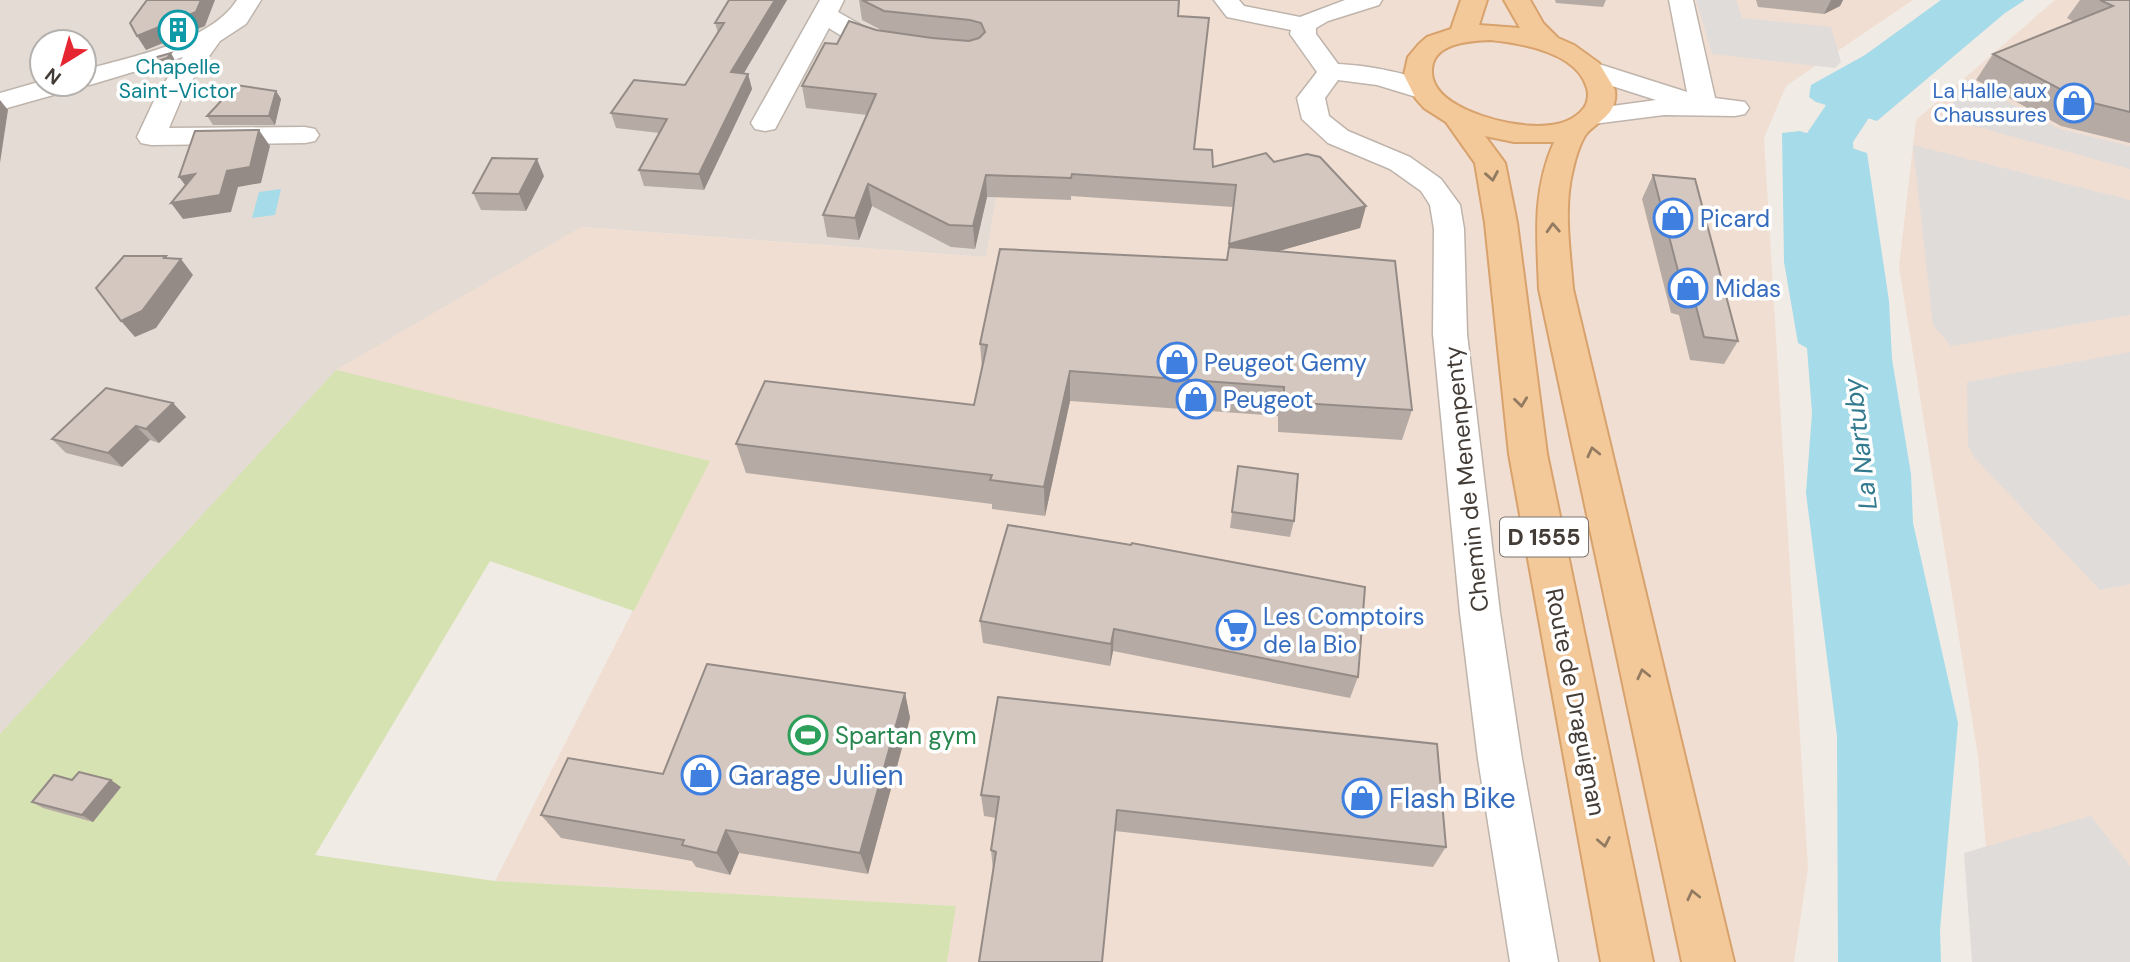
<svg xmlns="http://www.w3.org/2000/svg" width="2130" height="962" font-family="'DM Sans',sans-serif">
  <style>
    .residential { fill: #e4dcd4; fill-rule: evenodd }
    .commercial { fill: #f1ded2 }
    .green { fill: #d6e2b1 }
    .parking { fill: #dfdcda }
    .water { fill: #a6dbe9 }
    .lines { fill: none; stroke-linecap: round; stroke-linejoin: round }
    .river { fill: #a6dbe9; fill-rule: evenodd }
    .minor-casing { stroke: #beb4ac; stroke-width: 3 }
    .major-casing { stroke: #d8a26c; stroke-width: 4 }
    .minor { fill: #fff; fill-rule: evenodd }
    .major { fill: #f4c99a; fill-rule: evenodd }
    .wall { fill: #b6aba4 }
    .shaded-wall { fill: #948b86 }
    .building { fill: #d4c7bf; stroke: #948b86; stroke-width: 2 }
    .oneway { stroke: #937b62 }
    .labels { text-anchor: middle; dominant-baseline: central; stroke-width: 7; stroke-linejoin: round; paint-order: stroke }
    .far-culture-label { font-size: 21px; fill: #0d838f; stroke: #fff }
    .far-shop-label { font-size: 21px; fill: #366cbe; stroke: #fff; text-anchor: end }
    .shield { fill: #fff; stroke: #7b7672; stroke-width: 2 }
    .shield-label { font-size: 23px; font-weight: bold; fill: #433b35 }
    .shop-label { font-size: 24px; fill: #366cbe; stroke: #fff; text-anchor: start }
    .street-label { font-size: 24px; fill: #433b35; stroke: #fff }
    .leisure-label { font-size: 24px; fill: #27864d; stroke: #fff; text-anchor: start }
    .water-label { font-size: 26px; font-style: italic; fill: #337a8e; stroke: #fff }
    .near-shop-label { font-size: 28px; fill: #366cbe; stroke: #fff; text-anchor: start }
  </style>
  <rect width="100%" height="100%" fill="#f1ebe5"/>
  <path class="residential" d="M0 0H1022L1004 154 986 257 581 227 0 734ZM42 42H84V84H42Z"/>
  <g class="commercial">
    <path d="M1022 0H1913L1786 86 1764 138 1808 868 1794 962H947L955 906 495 881 709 461 336 370 581 227 986 257 1004 153Z"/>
    <path d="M2055 0H2130V962H1996L1978 756 1899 267 1916 120Z"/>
  </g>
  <path class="green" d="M336 370 710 461 634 611 490 561 315 855 495 881 956 906 947 962H0V734Z"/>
  <g class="parking">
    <path d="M1696 0H1736L1742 18 1831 27 1841 62 1835 68 1712 54Z"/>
    <path d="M1967 80 2059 129 2130 146V169L1953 120V95Z"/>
    <path d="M1913 145 2130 200V315L1951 346 1933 325Z"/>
    <path d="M2130 352V584L2100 590 1975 458 1968 446 1967 382Z"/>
    <path d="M2091 816 2130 866V962H1972L1964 853Z"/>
  </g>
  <g class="water">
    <path d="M1941 0H2025L2005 13 1877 121 1816 102 1809 97 1811 85 1865 55Z"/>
    <path d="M1800 131 1867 153 1889 301 1892 359 1911 474 1913 523 1958 723 1940 930 1941 962H1838L1837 736 1806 493 1812 413 1807 348 1798 343 1784 262 1782 133Z"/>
    <path d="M281 189 275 215 252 218 259 192Z"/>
  </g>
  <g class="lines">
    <path class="river" d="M1955 0H2008L2001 10 1880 101 1853 142 1858 232 1850 245 1830 250 1810 245 1802 232 1801 142 1843 80Z"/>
    <defs>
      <g id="minor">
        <path d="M237 0H261L246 24 220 41 185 90 169 128 305 127 315 129 319 135 315 141 305 143 151 145 141 143 137 137 159 90 183 57 93 84 84 86 76 84H84V70C130 57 211 42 237 0Z"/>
        <path d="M820 0H844L838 12 875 33 902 40 906 45 902 50C877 57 850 42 829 28L775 129 765 131 755 129 751 123Z"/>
        <path d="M1214 0H1239L1244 6 1300 17 1345 0H1382L1379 5 1328 21 1316 28V34L1338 64C1360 65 1424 73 1436 91L1432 97 1423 99 1377 85 1338 80 1325 98 1329 116 1348 131 1410 157 1441 179 1460 205 1464 229 1467 334 1500 613 1522 759 1558 962H1510L1478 759 1460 613 1433 334 1434 229 1430 205 1421 191 1390 169 1328 143 1302 119 1297 98 1317 72 1290 34 1291 30 1227 17Z"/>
        <path d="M1669 0H1693L1715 98 1745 102 1749 108 1745 114 1735 116 1664 115 1593 124 1583 122 1579 116 1583 110 1656 100 1584 77 1580 71 1584 65 1593 63 1602 65 1687 92Z"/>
        <path d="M42 81V84H75L71 90 0 110V93Z"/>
      </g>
      <path id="major" d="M1461 0H1487L1479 25 1520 28 1504 0H1530L1543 23 1558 38 1574 45 1599 63 1615 90C1618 113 1601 119 1587 133 1581 140 1575 159 1573 169 1563 207 1570 250 1573 289L1734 962H1682L1539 289C1537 235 1532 192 1554 142H1514L1485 136 1505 163 1517 223 1547 454 1653 962H1601L1509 454 1485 223 1475 163 1446 122 1424 108 1416 99 1404 75 1408 57 1419 44 1427 37 1451 29ZM1490 40C1520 43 1577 52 1587 88 1589 94 1588 103 1584 108 1561 139 1496 123 1467 110 1452 103 1433 92 1432 73 1430 43 1469 41 1490 40Z"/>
    </defs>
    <use href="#minor" class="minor-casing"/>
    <use href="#major" class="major-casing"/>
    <use href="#minor" class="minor"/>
    <use href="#major" class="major"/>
  </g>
  <g class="wall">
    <path d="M729 0H787L744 73 748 74 752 89 704 190 644 186 639 170 659 133 616 128 611 113 685 85 718 33 715 23Z"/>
    <path d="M859 0H1179L1178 16 1194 149 1213 167 1274 162 1366 206 1360 228 1279 251 1412 410 1402 440 1278 432V416L1070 401 1045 516 992 509V504L746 473 736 444 974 405 982 368 980 344 1227 260 1233 207 1071 196V200L987 197 975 249 951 247 872 206 859 240 827 237 823 215 867 115 806 108 802 86 837 44 876 30 883 31 862 20Z"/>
    <path d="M1555 0H1606L1603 7 1556 3Z"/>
    <path d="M1756 0H1843L1840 6 1824 14 1758 7Z"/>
    <path d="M2080 0H2130V143L2061 126 1976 80 1993 54 2074 22 2067 18Z"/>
    <path d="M276 91 281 99 275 125H213L207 116Z"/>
    <path d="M1653 175 1738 341 1724 364 1690 360 1679 315 1671 313 1642 199Z"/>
    <path d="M544 176 526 211 481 210 473 193Z"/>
    <path d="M173 403 186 417 159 443 150 440 122 467 66 453 52 439Z"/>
    <path d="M1238 466 1294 521 1290 537 1230 528Z"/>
    <path d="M1008 525 1358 677 1350 698 1113 651 1110 666 983 643 980 621Z"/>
    <path d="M905 693 910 718 868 874 739 853 730 875 696 867 692 861 561 838 541 815Z"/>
    <path d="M121 787 93 822 43 808 32 802Z"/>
    <path d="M981 795 1446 847 1433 867 1115 831 993 870 991 850 996 818 984 816Z"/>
  </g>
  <g class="shaded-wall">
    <path d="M201 0H215L205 26 146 50 137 36Z"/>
    <path d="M775 0H787L735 88 731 72Z"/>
    <path d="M1831 0H1843L1840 6 1824 14Z"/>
    <path d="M171 53 176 62 173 66 158 72 152 63Z"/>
    <path d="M748 74 752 89 704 190 699 174Z"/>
    <path d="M276 91 281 99 275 125 269 116Z"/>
    <path d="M0 100 8 110 0 163Z"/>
    <path d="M259 130 270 146 261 183 238 187 231 212 183 219 171 203 227 171Z"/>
    <path d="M537 159 544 176 526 211 519 194Z"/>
    <path d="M195 174 191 193 179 177Z"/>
    <path d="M986 175 987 197 975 249 973 226Z"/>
    <path d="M868 184 872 206 859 240 855 218Z"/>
    <path d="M1366 206 1360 228 1226 266 1229 244Z"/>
    <path d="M166 256 174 267 181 259 193 275 156 328 135 337 121 321Z"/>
    <path d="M1070 371V401L1045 516 1044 487Z"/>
    <path d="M173 403 186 417 159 443 146 429Z"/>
    <path d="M136 426 150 440 122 467 108 453Z"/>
    <path d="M1114 629 1113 651 1110 666 1111 644Z"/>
    <path d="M905 693 910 718 868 874 860 853Z"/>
    <path d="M111 780 121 787 93 822 82 815Z"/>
    <path d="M726 830 739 853 730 875 717 853Z"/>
  </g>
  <g class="building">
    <path d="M147 0H201L196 12 137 36 130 23Z"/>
    <path d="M729 0H775L731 72 748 74 699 174 639 170 667 119 611 113 634 80 685 85 724 23H715Z"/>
    <path d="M862 0H1179L1178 16 1209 18 1194 149 1212 150 1213 167 1266 153 1274 162 1307 154 1320 157 1366 206 1229 244 1236 185 1072 174 1071 178 986 175 973 226 949 225 868 184 855 218 823 215 876 94 802 86 825 43 837 44 849 21 876 30 932 38 969 41 979 38 985 32 981 23 970 20 884 11Z"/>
    <path d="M2100 0H2130V112L2081 100 1993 54 2113 6Z"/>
    <path d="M171 53 167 58 152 63 150 59Z"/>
    <path d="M236 85 276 91 269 116H207Z"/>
    <path d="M259 130 250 167 227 171 220 195 171 203 195 174 179 177 195 131Z"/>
    <path d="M492 158 537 159 519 194 473 193Z"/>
    <path d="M1653 175 1695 179 1738 341 1704 337 1692 291 1683 290Z"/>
    <path d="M1229 247 1395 261 1412 410 1284 402V387L1070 371 1044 487 990 480 992 475 736 444 765 381 974 405 987 345 980 344 1000 249 1227 260Z"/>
    <path d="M124 256H166L164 258 181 259 142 311 121 321 96 288Z"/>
    <path d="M106 388 173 403 146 429 136 426 108 453 52 439Z"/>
    <path d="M1238 466 1298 474 1294 521 1232 512Z"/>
    <path d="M1008 525 1131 545 1132 543 1365 587 1358 677 1114 629 1111 644 980 621Z"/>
    <path d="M707 664 905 693 860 853 726 830 717 853 682 845 684 840 541 815 568 758 663 774Z"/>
    <path d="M998 697 1437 744 1446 847 1117 810 1102 962H979L996 852 991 850 999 797 981 795Z"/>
    <path d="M79 772 111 780 82 815 32 802 54 775 72 780Z"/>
  </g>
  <defs><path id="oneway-chevron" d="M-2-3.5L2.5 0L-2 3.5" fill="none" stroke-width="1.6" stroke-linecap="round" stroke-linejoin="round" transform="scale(1.75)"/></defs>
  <g class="oneway">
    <use href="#oneway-chevron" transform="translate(1492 176) rotate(80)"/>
    <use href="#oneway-chevron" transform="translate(1553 228) rotate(-93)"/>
    <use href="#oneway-chevron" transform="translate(1521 402) rotate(83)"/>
    <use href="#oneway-chevron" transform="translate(1593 452) rotate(-103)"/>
    <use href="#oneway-chevron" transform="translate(1643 674) rotate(-103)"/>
    <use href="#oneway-chevron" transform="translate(1604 842) rotate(79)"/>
    <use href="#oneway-chevron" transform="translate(1693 895) rotate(-103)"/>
  </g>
  <defs>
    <symbol id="building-ring" viewBox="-11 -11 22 22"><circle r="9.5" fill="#fff" stroke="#0f9aa8" stroke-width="1.5"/><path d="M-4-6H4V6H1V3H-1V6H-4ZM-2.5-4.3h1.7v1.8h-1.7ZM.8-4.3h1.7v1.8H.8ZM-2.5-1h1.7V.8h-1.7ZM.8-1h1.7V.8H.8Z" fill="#0f9aa8"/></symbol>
    <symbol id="shop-ring" viewBox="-11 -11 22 22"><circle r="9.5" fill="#fff" stroke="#3f7fe0" stroke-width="1.5"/><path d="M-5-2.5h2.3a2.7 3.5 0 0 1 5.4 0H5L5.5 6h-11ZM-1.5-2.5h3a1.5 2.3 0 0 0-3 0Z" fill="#3f7fe0"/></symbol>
    <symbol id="supermarket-ring" viewBox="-11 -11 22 22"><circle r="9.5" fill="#fff" stroke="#3f7fe0" stroke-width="1.5"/><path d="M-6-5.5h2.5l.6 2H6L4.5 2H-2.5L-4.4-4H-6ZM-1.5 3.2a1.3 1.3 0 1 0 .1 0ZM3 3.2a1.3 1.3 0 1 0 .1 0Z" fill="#3f7fe0"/></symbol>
    <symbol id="stadium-ring" viewBox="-11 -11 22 22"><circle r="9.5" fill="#fff" stroke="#2e9e5b" stroke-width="1.5"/><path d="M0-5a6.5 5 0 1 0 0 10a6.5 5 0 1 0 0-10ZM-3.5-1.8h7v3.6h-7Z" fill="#2e9e5b"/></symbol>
  </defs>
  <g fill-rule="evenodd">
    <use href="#building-ring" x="156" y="8" width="44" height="44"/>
    <use href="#shop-ring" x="2052" y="81" width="44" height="44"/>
    <use href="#shop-ring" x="1651" y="196" width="44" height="44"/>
    <use href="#shop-ring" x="1666" y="266" width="44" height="44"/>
    <use href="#shop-ring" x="1155" y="340" width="44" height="44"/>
    <use href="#shop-ring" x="1174" y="377" width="44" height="44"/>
    <use href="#supermarket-ring" x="1214" y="608" width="44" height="44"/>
    <use href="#stadium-ring" x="786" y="713" width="44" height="44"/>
    <use href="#shop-ring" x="679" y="753" width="44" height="44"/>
    <use href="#shop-ring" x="1340" y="776" width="44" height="44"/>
  </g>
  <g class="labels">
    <g class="far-culture-label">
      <text x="178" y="67">Chapelle<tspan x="178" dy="24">Saint-Victor</tspan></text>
    </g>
    <g class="far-shop-label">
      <text x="2047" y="91">La Halle aux<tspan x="2047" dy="24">Chaussures</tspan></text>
    </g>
    <rect class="shield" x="1500" y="517.5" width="88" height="39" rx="5"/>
    <g class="shield-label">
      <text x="1544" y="537">D 1555</text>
    </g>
    <g class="shop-label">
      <text x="1700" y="218">Picard</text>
      <text x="1715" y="288">Midas</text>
      <text x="1204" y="362">Peugeot Gemy</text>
      <text x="1223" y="399">Peugeot</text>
      <text x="1263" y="616">Les Comptoirs<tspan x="1263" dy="28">de la Bio</tspan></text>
    </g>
    <g class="street-label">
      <text transform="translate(1466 479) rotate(-96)">Chemin de Menenpenty</text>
      <text transform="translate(1576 702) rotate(79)">Route de Draguignan</text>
    </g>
    <g class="leisure-label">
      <text x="835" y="735">Spartan gym</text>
    </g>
    <g class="water-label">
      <text transform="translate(1860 444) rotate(-97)">La Nartuby</text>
    </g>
    <g class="near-shop-label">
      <text x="728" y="775">Garage Julien</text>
      <text x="1389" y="798">Flash Bike</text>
    </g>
  </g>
  <g transform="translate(63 63) rotate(217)"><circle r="33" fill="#ffffff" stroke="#b4b1ae" stroke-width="2"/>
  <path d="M0-5L12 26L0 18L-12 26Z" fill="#e62731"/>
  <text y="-10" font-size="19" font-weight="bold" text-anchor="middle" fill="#433b35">N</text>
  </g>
</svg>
